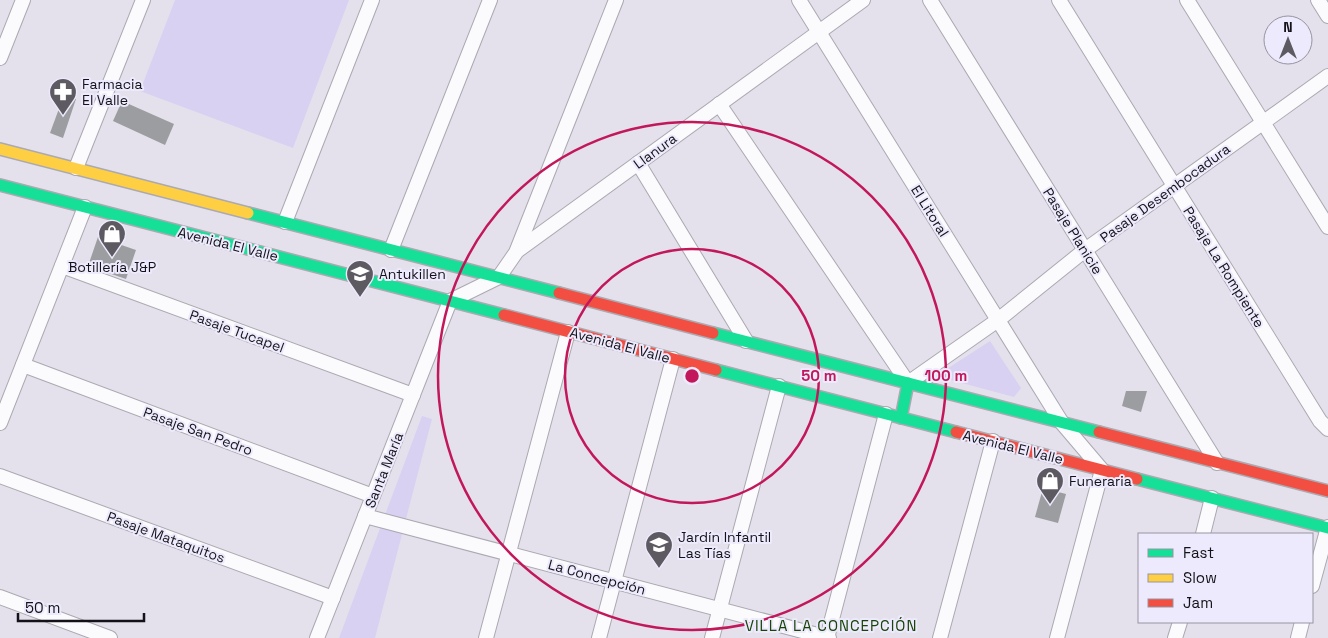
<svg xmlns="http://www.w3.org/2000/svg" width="1328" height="638" font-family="'Space Grotesk',sans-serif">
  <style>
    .green { fill: #d8d1f2 }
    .building { fill: #9c9da0 }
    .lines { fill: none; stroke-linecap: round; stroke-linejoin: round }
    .street-casing { stroke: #aba9b1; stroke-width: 16 }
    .fast-casing { stroke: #aba9b1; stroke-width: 14 }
    .slow-casing { stroke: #aba9b1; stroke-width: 14 }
    .jam-casing { stroke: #aba9b1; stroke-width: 14 }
    .street { stroke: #fbfafc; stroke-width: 14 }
    .fast { stroke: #16e098; stroke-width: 11 }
    .slow { stroke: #ffcf43; stroke-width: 11 }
    .jam { stroke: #f24e42; stroke-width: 11 }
    .ring { fill: none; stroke: #c2185b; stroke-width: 2.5 }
    .labels { text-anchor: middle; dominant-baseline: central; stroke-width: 4; stroke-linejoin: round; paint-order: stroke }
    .poi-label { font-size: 14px; fill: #141218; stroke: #eeeafd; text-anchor: start }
    .street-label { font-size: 14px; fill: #141218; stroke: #eeeafd }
    .neighbourhood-label { font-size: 15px; letter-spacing: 1px; fill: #184407; stroke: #eeeafd }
    .centre { fill: #c2185b; stroke: #eeeafd; stroke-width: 2.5 }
    .ring-label { font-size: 15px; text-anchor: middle; font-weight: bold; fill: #c2185b; stroke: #eeeafd; stroke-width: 4; stroke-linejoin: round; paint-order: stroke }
  </style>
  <rect width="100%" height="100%" fill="#e4e1ec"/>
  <g class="green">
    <path d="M175 0H349L293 148 140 91Z"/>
    <path d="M990 341 1021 388 1014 397 936 376Z"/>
    <path d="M422 416 432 419 375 638H339Z"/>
  </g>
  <g class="building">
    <path d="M64 95 76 99 63 138 50 133Z"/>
    <path d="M122 101 174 124 165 145 113 121Z"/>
    <path d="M98 237 136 250 126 279 88 266Z"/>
    <path d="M1126 391H1147L1141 412 1122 406Z"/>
    <path d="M1043 488 1066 494 1058 523 1035 517Z"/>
  </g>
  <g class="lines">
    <defs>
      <g id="street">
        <path d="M799 0 1062 423 1102 470 1057 638"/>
        <path d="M930 0 1217 463"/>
        <path d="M1059 0 1320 421 1328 429"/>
        <path d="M1187 0 1328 227"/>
        <path d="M1318 0 1328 16"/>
        <path d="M0 58 23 0"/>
        <path d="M719 104 908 383 998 320 1085 250 1328 76"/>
        <path d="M638 163 746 341"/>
        <path d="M76 168 143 0"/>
        <path d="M285 222 372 0"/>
        <path d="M391 250 490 0"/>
        <path d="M517 250 616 0"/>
        <path d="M62 266 413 395"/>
        <path d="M23 365 373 496"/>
        <path d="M0 423 85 207"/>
        <path d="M0 476 333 598"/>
        <path d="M365 516 829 638"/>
        <path d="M1203 534 1212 498"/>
        <path d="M1312 586 1328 527"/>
        <path d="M0 597 110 638"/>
        <path d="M317 638 450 301 499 277 517 251 863 0"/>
        <path d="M486 638 568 332"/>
        <path d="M599 638 673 359"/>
        <path d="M712 638 779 386"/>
        <path d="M827 638 886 414"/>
        <path d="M940 638 993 441"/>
        <path d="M1175 638 1180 622"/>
        <path d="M1298 638 1302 622"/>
      </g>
      <g id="fast">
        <path d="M0 185 504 315"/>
        <path d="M248 213 559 293"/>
        <path d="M713 333 1099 432"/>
        <path d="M716 370 956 432"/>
        <path d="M901 418 908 383"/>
        <path d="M1137 479 1328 528"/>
      </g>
      <path id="slow" d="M0 149 248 213"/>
      <g id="jam">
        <path d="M559 293 713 333"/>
        <path d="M504 315 716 370"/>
        <path d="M956 432 1137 479"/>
        <path d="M1099 432 1328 491"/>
      </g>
    </defs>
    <use href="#street" class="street-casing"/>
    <use href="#fast" class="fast-casing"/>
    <use href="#slow" class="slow-casing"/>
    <use href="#jam" class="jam-casing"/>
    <use href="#street" class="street"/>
    <use href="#fast" class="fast"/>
    <use href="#slow" class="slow"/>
    <use href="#jam" class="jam"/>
  </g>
  <g class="ring">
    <circle cx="692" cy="376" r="127"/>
    <circle cx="692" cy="376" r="254"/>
  </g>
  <defs>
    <symbol id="pharmacy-pin" viewBox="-11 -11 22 30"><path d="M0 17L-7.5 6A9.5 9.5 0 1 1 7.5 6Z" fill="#5d5a62" stroke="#eeeafd"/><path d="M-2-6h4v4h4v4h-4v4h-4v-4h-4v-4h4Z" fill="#fff"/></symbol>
    <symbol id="shop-pin" viewBox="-11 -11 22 30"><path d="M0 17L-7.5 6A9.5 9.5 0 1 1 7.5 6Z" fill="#5d5a62" stroke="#eeeafd"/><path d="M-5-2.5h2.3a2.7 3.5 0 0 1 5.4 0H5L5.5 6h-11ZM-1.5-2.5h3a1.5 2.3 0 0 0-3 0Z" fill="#fff"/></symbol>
    <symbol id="school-pin" viewBox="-11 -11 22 30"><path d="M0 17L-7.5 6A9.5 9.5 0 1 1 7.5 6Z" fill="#5d5a62" stroke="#eeeafd"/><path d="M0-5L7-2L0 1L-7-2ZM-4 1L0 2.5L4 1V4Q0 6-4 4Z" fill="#fff"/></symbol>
  </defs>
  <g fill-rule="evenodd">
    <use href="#pharmacy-pin" x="47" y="76" width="32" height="43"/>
    <use href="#shop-pin" x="96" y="218" width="32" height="43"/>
    <use href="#school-pin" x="344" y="258" width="32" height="43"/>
    <use href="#shop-pin" x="1034" y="465" width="32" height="43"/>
    <use href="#school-pin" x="643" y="529" width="32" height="43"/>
  </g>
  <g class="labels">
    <g class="poi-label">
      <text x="82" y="84">Farmacia<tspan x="82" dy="16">El Valle</tspan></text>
      <text x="112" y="267" text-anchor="middle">Botillería J&amp;P</text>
      <text x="379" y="274">Antukillen</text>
      <text x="1069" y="481">Funeraria</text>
      <text x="678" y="537">Jardín Infantil<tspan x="678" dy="16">Las Tías</tspan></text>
    </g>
    <g class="street-label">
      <text transform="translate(655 151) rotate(-36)">Llanura</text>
      <text transform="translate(1165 193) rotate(-36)">Pasaje Desembocadura</text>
      <text transform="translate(930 211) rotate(58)">El Litoral</text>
      <text transform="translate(1073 231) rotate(58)">Pasaje Planicie</text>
      <text transform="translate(228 244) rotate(14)">Avenida El Valle</text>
      <text transform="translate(1224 267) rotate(58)">Pasaje La Rompiente</text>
      <text transform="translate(237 331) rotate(20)">Pasaje Tucapel</text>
      <text transform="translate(620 345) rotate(15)">Avenida El Valle</text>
      <text transform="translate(198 431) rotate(20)">Pasaje San Pedro</text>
      <text transform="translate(1013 447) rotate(14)">Avenida El Valle</text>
      <text transform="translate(384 470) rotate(-68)">Santa María</text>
      <text transform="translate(166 537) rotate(20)">Pasaje Mataquitos</text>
      <text transform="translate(597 577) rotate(15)">La Concepción</text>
    </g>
    <g class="neighbourhood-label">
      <text x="831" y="625">VILLA LA CONCEPCIÓN</text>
    </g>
  </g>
  <circle cx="692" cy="376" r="8" class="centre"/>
  <g class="ring-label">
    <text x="819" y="381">50 m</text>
    <text x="946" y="381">100 m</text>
  </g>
  <rect x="1138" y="533" width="175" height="90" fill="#eeeafd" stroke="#9794a1"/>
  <rect x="1148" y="549" width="25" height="8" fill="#16e098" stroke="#9794a1"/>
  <text x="1183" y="558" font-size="15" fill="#141218">Fast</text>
  <rect x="1148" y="574" width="25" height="8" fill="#ffcf43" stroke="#9794a1"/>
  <text x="1183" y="583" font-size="15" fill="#141218">Slow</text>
  <rect x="1148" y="599" width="25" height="8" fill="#f24e42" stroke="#9794a1"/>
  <text x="1183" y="608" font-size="15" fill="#141218">Jam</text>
  <g transform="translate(1288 40)"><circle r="24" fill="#eeeafd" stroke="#9794a1"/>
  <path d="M0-4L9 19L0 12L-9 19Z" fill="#5d5a62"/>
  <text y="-8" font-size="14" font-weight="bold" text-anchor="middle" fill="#141218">N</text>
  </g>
  <path d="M18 613v8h126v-8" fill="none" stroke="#141218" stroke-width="2.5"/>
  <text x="25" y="613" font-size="15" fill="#141218" stroke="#eeeafd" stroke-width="4" paint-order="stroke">50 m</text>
</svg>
